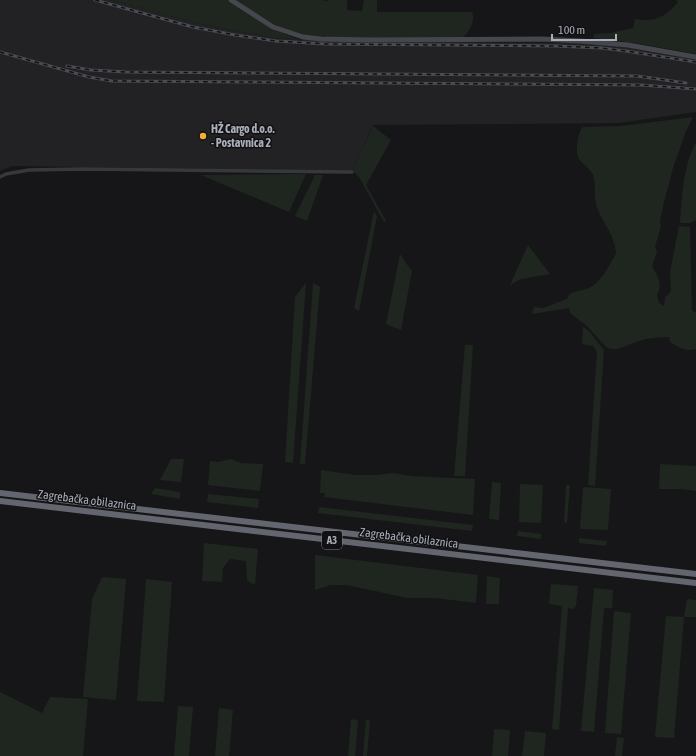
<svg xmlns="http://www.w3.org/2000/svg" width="696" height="756" font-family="'Asap Condensed',sans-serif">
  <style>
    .built { fill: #222225 }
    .green { fill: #1e261f }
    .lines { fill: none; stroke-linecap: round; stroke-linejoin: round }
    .street { stroke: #37383d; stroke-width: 3.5 }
    .secondary { stroke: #45474d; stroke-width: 5 }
    .highway { stroke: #63666e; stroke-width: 6 }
    .rail-casing { stroke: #4a4c52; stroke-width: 3 }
    .rail { stroke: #111113; stroke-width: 1.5; stroke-dasharray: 4.5; stroke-linecap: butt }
    .poi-dot { fill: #f2b134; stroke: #111113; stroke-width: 1.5 }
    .labels { text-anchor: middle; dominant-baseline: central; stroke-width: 3; stroke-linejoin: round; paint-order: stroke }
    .shield { fill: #111113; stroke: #7b7e86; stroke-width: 1 }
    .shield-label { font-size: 11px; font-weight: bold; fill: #a8adb8 }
    .poi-label { font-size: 12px; font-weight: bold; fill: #a8adb8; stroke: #111113; text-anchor: start }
    .street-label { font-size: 12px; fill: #a8adb8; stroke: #111113 }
  </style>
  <rect width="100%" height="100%" fill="#161618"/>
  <path class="built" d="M0 0H112L200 24 274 38 331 41 580 43 630 47 696 58V112L619 123 373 125 352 171 13 166 0 171Z"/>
  <g class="green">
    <path d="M112 0H227L275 30 298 39 314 40 274 38 200 24Z"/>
    <path d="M234 0H321L328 1V0H347V10L362 11 364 0H377V12H472C476 21 469 32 462 38H343L303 35 275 26Z"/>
    <path d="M676 0H696V54L635 43 593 38 594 34 610 33 633 28 635 19C655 22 665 18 678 2Z"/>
    <path d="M693 117 686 131 673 168 664 202 660 221 661 226 655 247 657 252 652 266C658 277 663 284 657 295L659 303 664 306 665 298 671 291 670 272 679 226 690 227 692 310 696 313V349C685 352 678 347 669 341L670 337H668C658 337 648 338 639 341 627 344 618 353 606 347L587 326 570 313 569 308 532 314 534 307 543 308 567 299C570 289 583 292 591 287 601 282 611 263 616 253 615 234 600 221 596 203 594 194 596 183 593 175 590 168 583 165 579 159 575 152 577 133 583 127L621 126Z"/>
    <path d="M373 126 391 140 366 185 386 221 384 222 359 177 352 171Z"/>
    <path d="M696 142V220L690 223H680C682 195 683 167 696 142Z"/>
    <path d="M306 174 289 212 201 175Z"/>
    <path d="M315 175H323L307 221 295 216Z"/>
    <path d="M374 211 377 216 359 311 354 308Z"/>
    <path d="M528 245 550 274 521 279 510 285Z"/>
    <path d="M400 254 406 263 412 271 401 330 386 324Z"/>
    <path d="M306 283 293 463 285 462 295 297Z"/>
    <path d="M313 283 320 287 305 464H300Z"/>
    <path d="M583 327 589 331 604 350 595 486 588 485 597 352 593 346 582 344Z"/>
    <path d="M465 345H473L465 476H454Z"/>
    <path d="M171 459H184L181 482 160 480Z"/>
    <path d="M231 459 241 463 263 464 260 491 208 485 210 461 218 462Z"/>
    <path d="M660 464 696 466V491L681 489H659Z"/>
    <path d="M321 470 355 475H376L393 473 411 476 475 479 473 515 324 497 325 493H320Z"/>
    <path d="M492 482 501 483 499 520 489 519Z"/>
    <path d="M520 484 543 485 541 523 519 522Z"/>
    <path d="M566 485H570L567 523 564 522Z"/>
    <path d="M583 487 611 489 608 530 580 529Z"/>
    <path d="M155 488 180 492V499L151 494Z"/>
    <path d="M208 494 259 499 258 508 207 502Z"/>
    <path d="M319 507 473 525 472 531 318 513Z"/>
    <path d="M518 531 541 534V539L517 536Z"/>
    <path d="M579 538 607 541 606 546 579 543Z"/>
    <path d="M204 543 258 549 255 584 250 583 247 579 246 561 230 559 223 568 222 582 202 581Z"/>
    <path d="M315 555 478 575 476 603 435 598H407L347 585H331L315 590Z"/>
    <path d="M487 576 500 578 499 604H486Z"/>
    <path d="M102 577 126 579 116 700 83 697 92 599Z"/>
    <path d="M146 579 172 582 164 702 137 701Z"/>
    <path d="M551 584 578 586 576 606 573 609 568 608 559 730 552 729 562 606 549 604Z"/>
    <path d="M594 588 613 590 612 608H604L594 732 581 731Z"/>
    <path d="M687 599 696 600V617H684L674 738 655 737 666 616 684 617Z"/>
    <path d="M614 611 631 613 621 734 605 733Z"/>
    <path d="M0 692 42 713 50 697 88 699 83 756H0Z"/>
    <path d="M178 706 193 707 189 756H174Z"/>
    <path d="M219 708 233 710 229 756H215Z"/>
    <path d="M351 719 358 720 355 756H348Z"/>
    <path d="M366 720H370L367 756H363Z"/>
    <path d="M494 729 510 730 508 756H492Z"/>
    <path d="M525 731 546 733 544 756H522Z"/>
    <path d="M617 737 624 738 622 756H615Z"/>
  </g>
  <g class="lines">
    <path class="street" d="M0 177 6 174 29 170 83 169 352 172"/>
    <path class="secondary" d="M231 0 273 27 303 37 321 39 369 40 542 39 580 41 628 45 696 57"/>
    <g class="highway">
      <path d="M0 493 696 574"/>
      <path d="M0 501 696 583"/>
    </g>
    <defs>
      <g id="rail">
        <path d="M95 0 193 27 235 35 276 41 326 44 556 46 602 48 626 51 696 62"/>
        <path d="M0 52 89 77 112 81 641 85 696 89"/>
        <path d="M67 66 91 70 126 72 637 76 686 83"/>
      </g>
    </defs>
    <use href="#rail" class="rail-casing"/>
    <use href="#rail" class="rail"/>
  </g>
  <circle class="poi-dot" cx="203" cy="136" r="4"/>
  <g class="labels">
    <rect class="shield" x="322" y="531" width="20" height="18" rx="3"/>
    <g class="shield-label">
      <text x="332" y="540">A3</text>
    </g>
    <g class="poi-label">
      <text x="211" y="129">HŽ Cargo d.o.o.<tspan x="211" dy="14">- Postavnica 2</tspan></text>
    </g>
    <g class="street-label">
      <text transform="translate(87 500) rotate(7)">Zagrebačka obilaznica</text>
      <text transform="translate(409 538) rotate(7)">Zagrebačka obilaznica</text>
    </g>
  </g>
  <path d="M552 34v6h64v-6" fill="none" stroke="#a8adb8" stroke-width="2"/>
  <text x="558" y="34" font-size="12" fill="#a8adb8" stroke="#111113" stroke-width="3" paint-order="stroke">100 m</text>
</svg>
